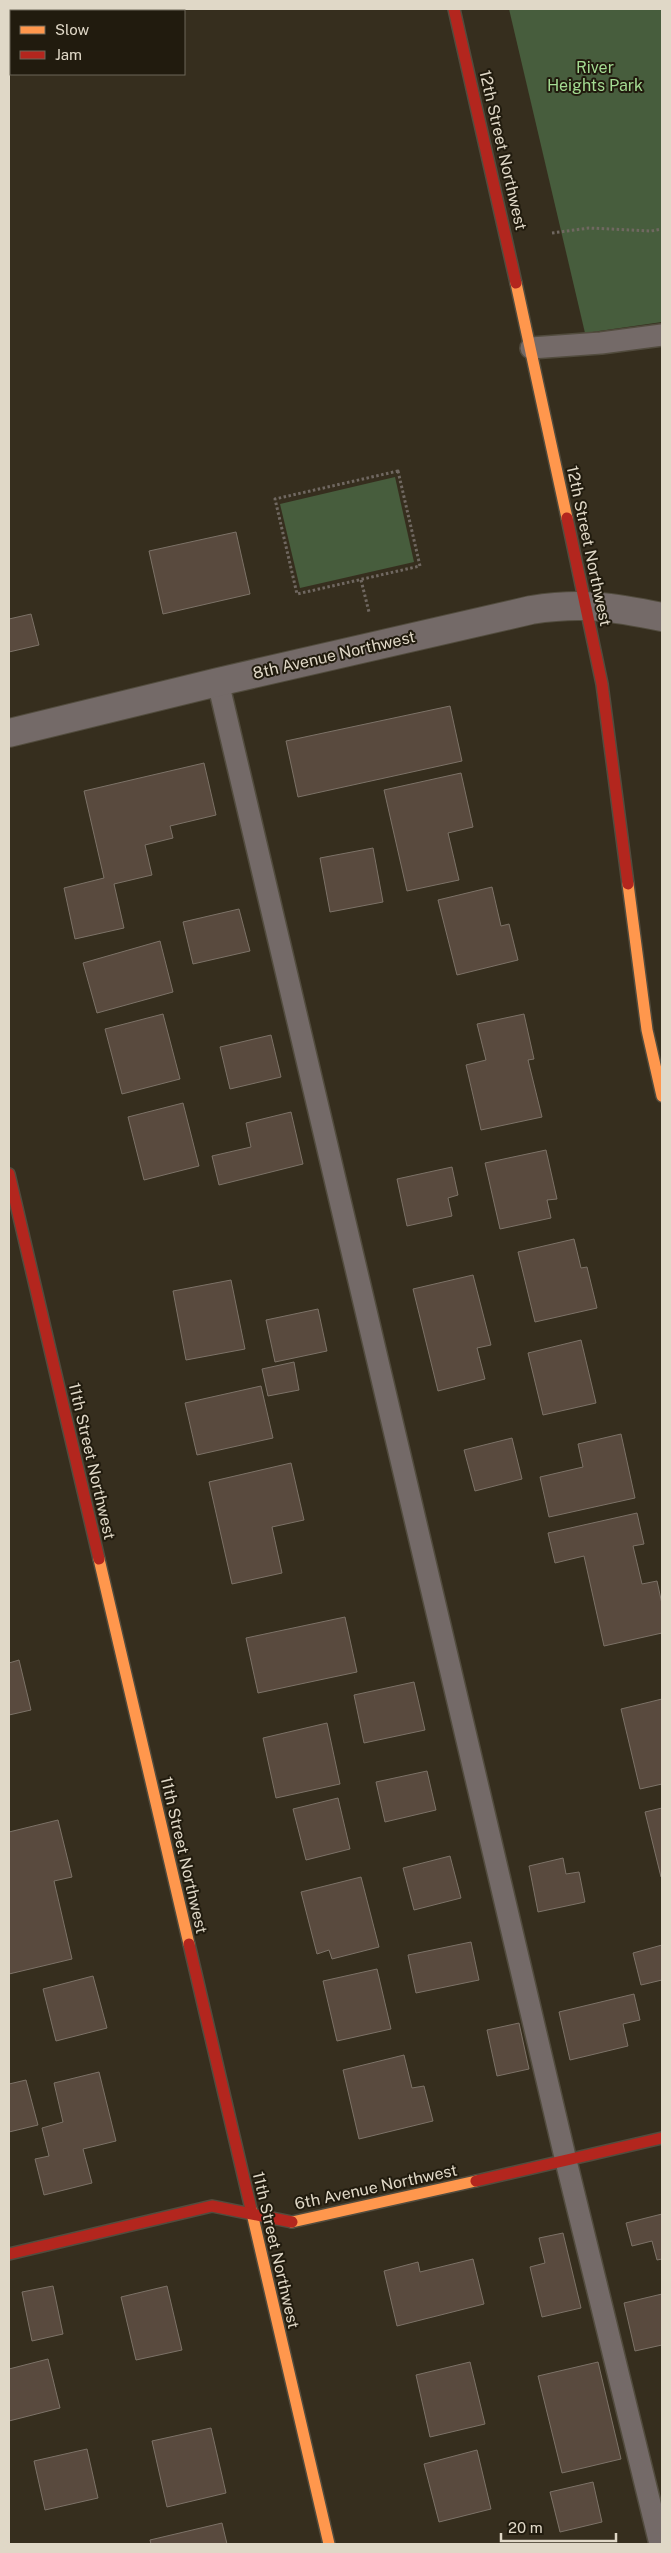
<svg xmlns="http://www.w3.org/2000/svg" width="671" height="2553" font-family="'Public Sans',sans-serif">
  <style>
    .green { fill: #475d3d }
    .building { fill: #594a3e; stroke: #7c7267 }
    .lines { fill: none; stroke-linecap: round; stroke-linejoin: round }
    .lane-casing { stroke: #524c3e; stroke-width: 24 }
    .street-casing { stroke: #524c3e; stroke-width: 30 }
    .slow-casing { stroke: #524c3e; stroke-width: 14 }
    .jam-casing { stroke: #524c3e; stroke-width: 14 }
    .path { stroke: #706861; stroke-width: 3; stroke-dasharray: 2.5 2.5; stroke-linecap: butt }
    .lane { stroke: #746a68; stroke-width: 21 }
    .street { stroke: #746a68; stroke-width: 28 }
    .slow { stroke: #ff974d; stroke-width: 11 }
    .jam { stroke: #b3261e; stroke-width: 11 }
    .labels { text-anchor: middle; dominant-baseline: central; stroke-width: 4; stroke-linejoin: round; paint-order: stroke }
    .park-label { font-size: 16px; fill: #a4db92; stroke: #211b0e }
    .street-label { font-size: 16px; fill: #e0d8c7; stroke: #211b0e }
  </style>
  <rect width="100%" height="100%" fill="#362e1e"/>
  <g class="green">
    <path d="M509 9H662V322L585 333Z"/>
    <path d="M395 477 414 562 300 588 280 504Z"/>
  </g>
  <g class="building">
    <path d="M236 532 250 594 163 614 149 551Z"/>
    <path d="M31 614 39 645 9 652V619Z"/>
    <path d="M450 706 462 761 298 797 286 741Z"/>
    <path d="M204 763 216 815 170 826 173 838 145 845 152 875 114 884 124 928 75 939 64 888 104 878 84 791Z"/>
    <path d="M461 773 473 827 448 833 459 880 407 891 384 790Z"/>
    <path d="M373 848 383 902 330 912 320 858Z"/>
    <path d="M492 887 501 926 509 924 518 960 457 975 438 900Z"/>
    <path d="M239 909 250 951 193 964 183 922Z"/>
    <path d="M160 941 173 992 97 1013 83 963Z"/>
    <path d="M163 1014 180 1079 122 1094 105 1029Z"/>
    <path d="M524 1014 534 1059 528 1060 542 1117 481 1130 466 1065 486 1060 477 1024Z"/>
    <path d="M271 1035 281 1077 230 1089 220 1047Z"/>
    <path d="M183 1103 199 1166 144 1180 128 1117Z"/>
    <path d="M291 1112 303 1164 219 1185 212 1156 251 1147 246 1123Z"/>
    <path d="M546 1150 557 1199 547 1200 551 1218 500 1229 485 1163Z"/>
    <path d="M452 1167 458 1195 448 1198 452 1216 407 1226 397 1179Z"/>
    <path d="M574 1239 581 1268 587 1267 597 1308 535 1322 518 1252Z"/>
    <path d="M473 1275 491 1345 477 1348 485 1379 438 1391 413 1289Z"/>
    <path d="M231 1280 245 1349 186 1360 173 1291Z"/>
    <path d="M318 1309 327 1351 275 1362 266 1320Z"/>
    <path d="M581 1340 596 1403 543 1415 528 1353Z"/>
    <path d="M294 1362 299 1390 268 1396 262 1369Z"/>
    <path d="M261 1386 273 1438 197 1455 185 1403Z"/>
    <path d="M621 1434 635 1498 549 1517 540 1477 583 1467 578 1444Z"/>
    <path d="M512 1438 522 1479 475 1491 464 1450Z"/>
    <path d="M291 1463 304 1520 272 1527 282 1573 232 1584 209 1482Z"/>
    <path d="M637 1513 644 1544 633 1546 642 1584 657 1581 662 1604V1633L604 1646 584 1556 555 1563 548 1533Z"/>
    <path d="M345 1617 357 1672 258 1693 246 1638Z"/>
    <path d="M19 1660 31 1710 9 1715V1663Z"/>
    <path d="M414 1682 425 1730 364 1743 354 1695Z"/>
    <path d="M662 1699V1784L640 1789 621 1709Z"/>
    <path d="M327 1723 340 1784 276 1798 263 1738Z"/>
    <path d="M427 1771 436 1810 385 1822 376 1782Z"/>
    <path d="M338 1798 350 1849 306 1860 293 1809Z"/>
    <path d="M662 1808V1877H661L645 1812Z"/>
    <path d="M58 1820 72 1877 54 1881 72 1959 9 1974V1832Z"/>
    <path d="M450 1856 461 1898 414 1910 403 1868Z"/>
    <path d="M563 1858 566 1874 579 1872 585 1902 538 1912 529 1866Z"/>
    <path d="M361 1877 379 1947 332 1959 329 1950 317 1954 301 1892Z"/>
    <path d="M471 1942 479 1980 416 1993 408 1955Z"/>
    <path d="M662 1945V1980L641 1985 633 1953Z"/>
    <path d="M377 1969 391 2029 337 2041 323 1981Z"/>
    <path d="M93 1976 107 2028 56 2041 43 1989Z"/>
    <path d="M634 1994 640 2020 623 2024 628 2046 570 2060 559 2012Z"/>
    <path d="M519 2023 529 2069 497 2076 487 2030Z"/>
    <path d="M404 2055 412 2088 424 2086 433 2121 359 2139 343 2070Z"/>
    <path d="M99 2072 116 2141 83 2149 92 2183 44 2195 35 2159 49 2156 42 2128 63 2122 54 2083Z"/>
    <path d="M26 2080 38 2125 9 2132V2084Z"/>
    <path d="M662 2214V2259L657 2260 652 2241 632 2246 626 2223Z"/>
    <path d="M563 2233 581 2308 542 2317 530 2267 545 2263 539 2238Z"/>
    <path d="M473 2259 484 2304 397 2326 384 2271 418 2262 420 2272Z"/>
    <path d="M53 2286 63 2334 32 2341 22 2292Z"/>
    <path d="M167 2286 182 2350 136 2360 121 2297Z"/>
    <path d="M662 2294V2345L635 2351 624 2303Z"/>
    <path d="M48 2359 60 2408 9 2421V2369Z"/>
    <path d="M470 2362 485 2424 430 2437 416 2375Z"/>
    <path d="M598 2362 621 2459 562 2473 538 2376Z"/>
    <path d="M211 2428 226 2493 167 2507 152 2441Z"/>
    <path d="M87 2449 98 2498 45 2510 34 2461Z"/>
    <path d="M477 2450 491 2509 439 2522 424 2464Z"/>
    <path d="M593 2482 602 2522 560 2532 550 2492Z"/>
    <path d="M222 2523 227 2544H151L150 2540Z"/>
  </g>
  <g class="lines">
    <defs>
      <g id="lane">
        <path d="M531 348 601 343 662 335"/>
        <path d="M218 682 566 2161 660 2544"/>
      </g>
      <path id="street" d="M9 733 218 682 531 610C582 602 613 607 662 617"/>
      <g id="slow">
        <path d="M516 283 567 518"/>
        <path d="M628 884 647 1030 662 1096"/>
        <path d="M99 1559 189 1944"/>
        <path d="M251 2209 329 2544"/>
        <path d="M292 2222 476 2181"/>
      </g>
      <g id="jam">
        <path d="M454 9 516 283"/>
        <path d="M567 518 602 684 628 884"/>
        <path d="M9 1174 99 1559"/>
        <path d="M189 1944 251 2209"/>
        <path d="M476 2181 662 2138"/>
        <path d="M9 2254 212 2206 292 2222"/>
      </g>
    </defs>
    <use href="#lane" class="lane-casing"/>
    <use href="#street" class="street-casing"/>
    <use href="#slow" class="slow-casing"/>
    <use href="#jam" class="jam-casing"/>
    <g class="path">
      <path d="M552 233 589 228 651 231 662 229"/>
      <path d="M398 471 420 566 297 594 275 499Z"/>
      <path d="M361 580 369 612"/>
    </g>
    <use href="#lane" class="lane"/>
    <use href="#street" class="street"/>
    <use href="#slow" class="slow"/>
    <use href="#jam" class="jam"/>
  </g>
  <g class="labels">
    <g class="park-label">
      <text x="595" y="67">River<tspan x="595" dy="18">Heights Park</tspan></text>
    </g>
    <g class="street-label">
      <text transform="translate(503 150) rotate(77)">12th Street Northwest</text>
      <text transform="translate(589 546) rotate(78)">12th Street Northwest</text>
      <text transform="translate(334 655) rotate(-13)">8th Avenue Northwest</text>
      <text transform="translate(92 1461) rotate(77)">11th Street Northwest</text>
      <text transform="translate(184 1855) rotate(77)">11th Street Northwest</text>
      <text transform="translate(376 2187) rotate(-12)">6th Avenue Northwest</text>
      <text transform="translate(276 2250) rotate(77)">11th Street Northwest</text>
    </g>
  </g>
  <rect width="671" height="2553" fill="none" stroke="#e0d8c7" stroke-width="20"/>
  <rect x="10" y="10" width="175" height="65" fill="#211b0e" stroke="#6d6758"/>
  <rect x="20" y="26" width="25" height="8" fill="#ff974d" stroke="#6d6758"/>
  <text x="55" y="35" font-size="15" fill="#e0d8c7">Slow</text>
  <rect x="20" y="51" width="25" height="8" fill="#b3261e" stroke="#6d6758"/>
  <text x="55" y="60" font-size="15" fill="#e0d8c7">Jam</text>
  <path d="M501 2533v8h115v-8" fill="none" stroke="#e0d8c7" stroke-width="2.5"/>
  <text x="508" y="2533" font-size="15" fill="#e0d8c7" stroke="#211b0e" stroke-width="4" paint-order="stroke">20 m</text>
</svg>
